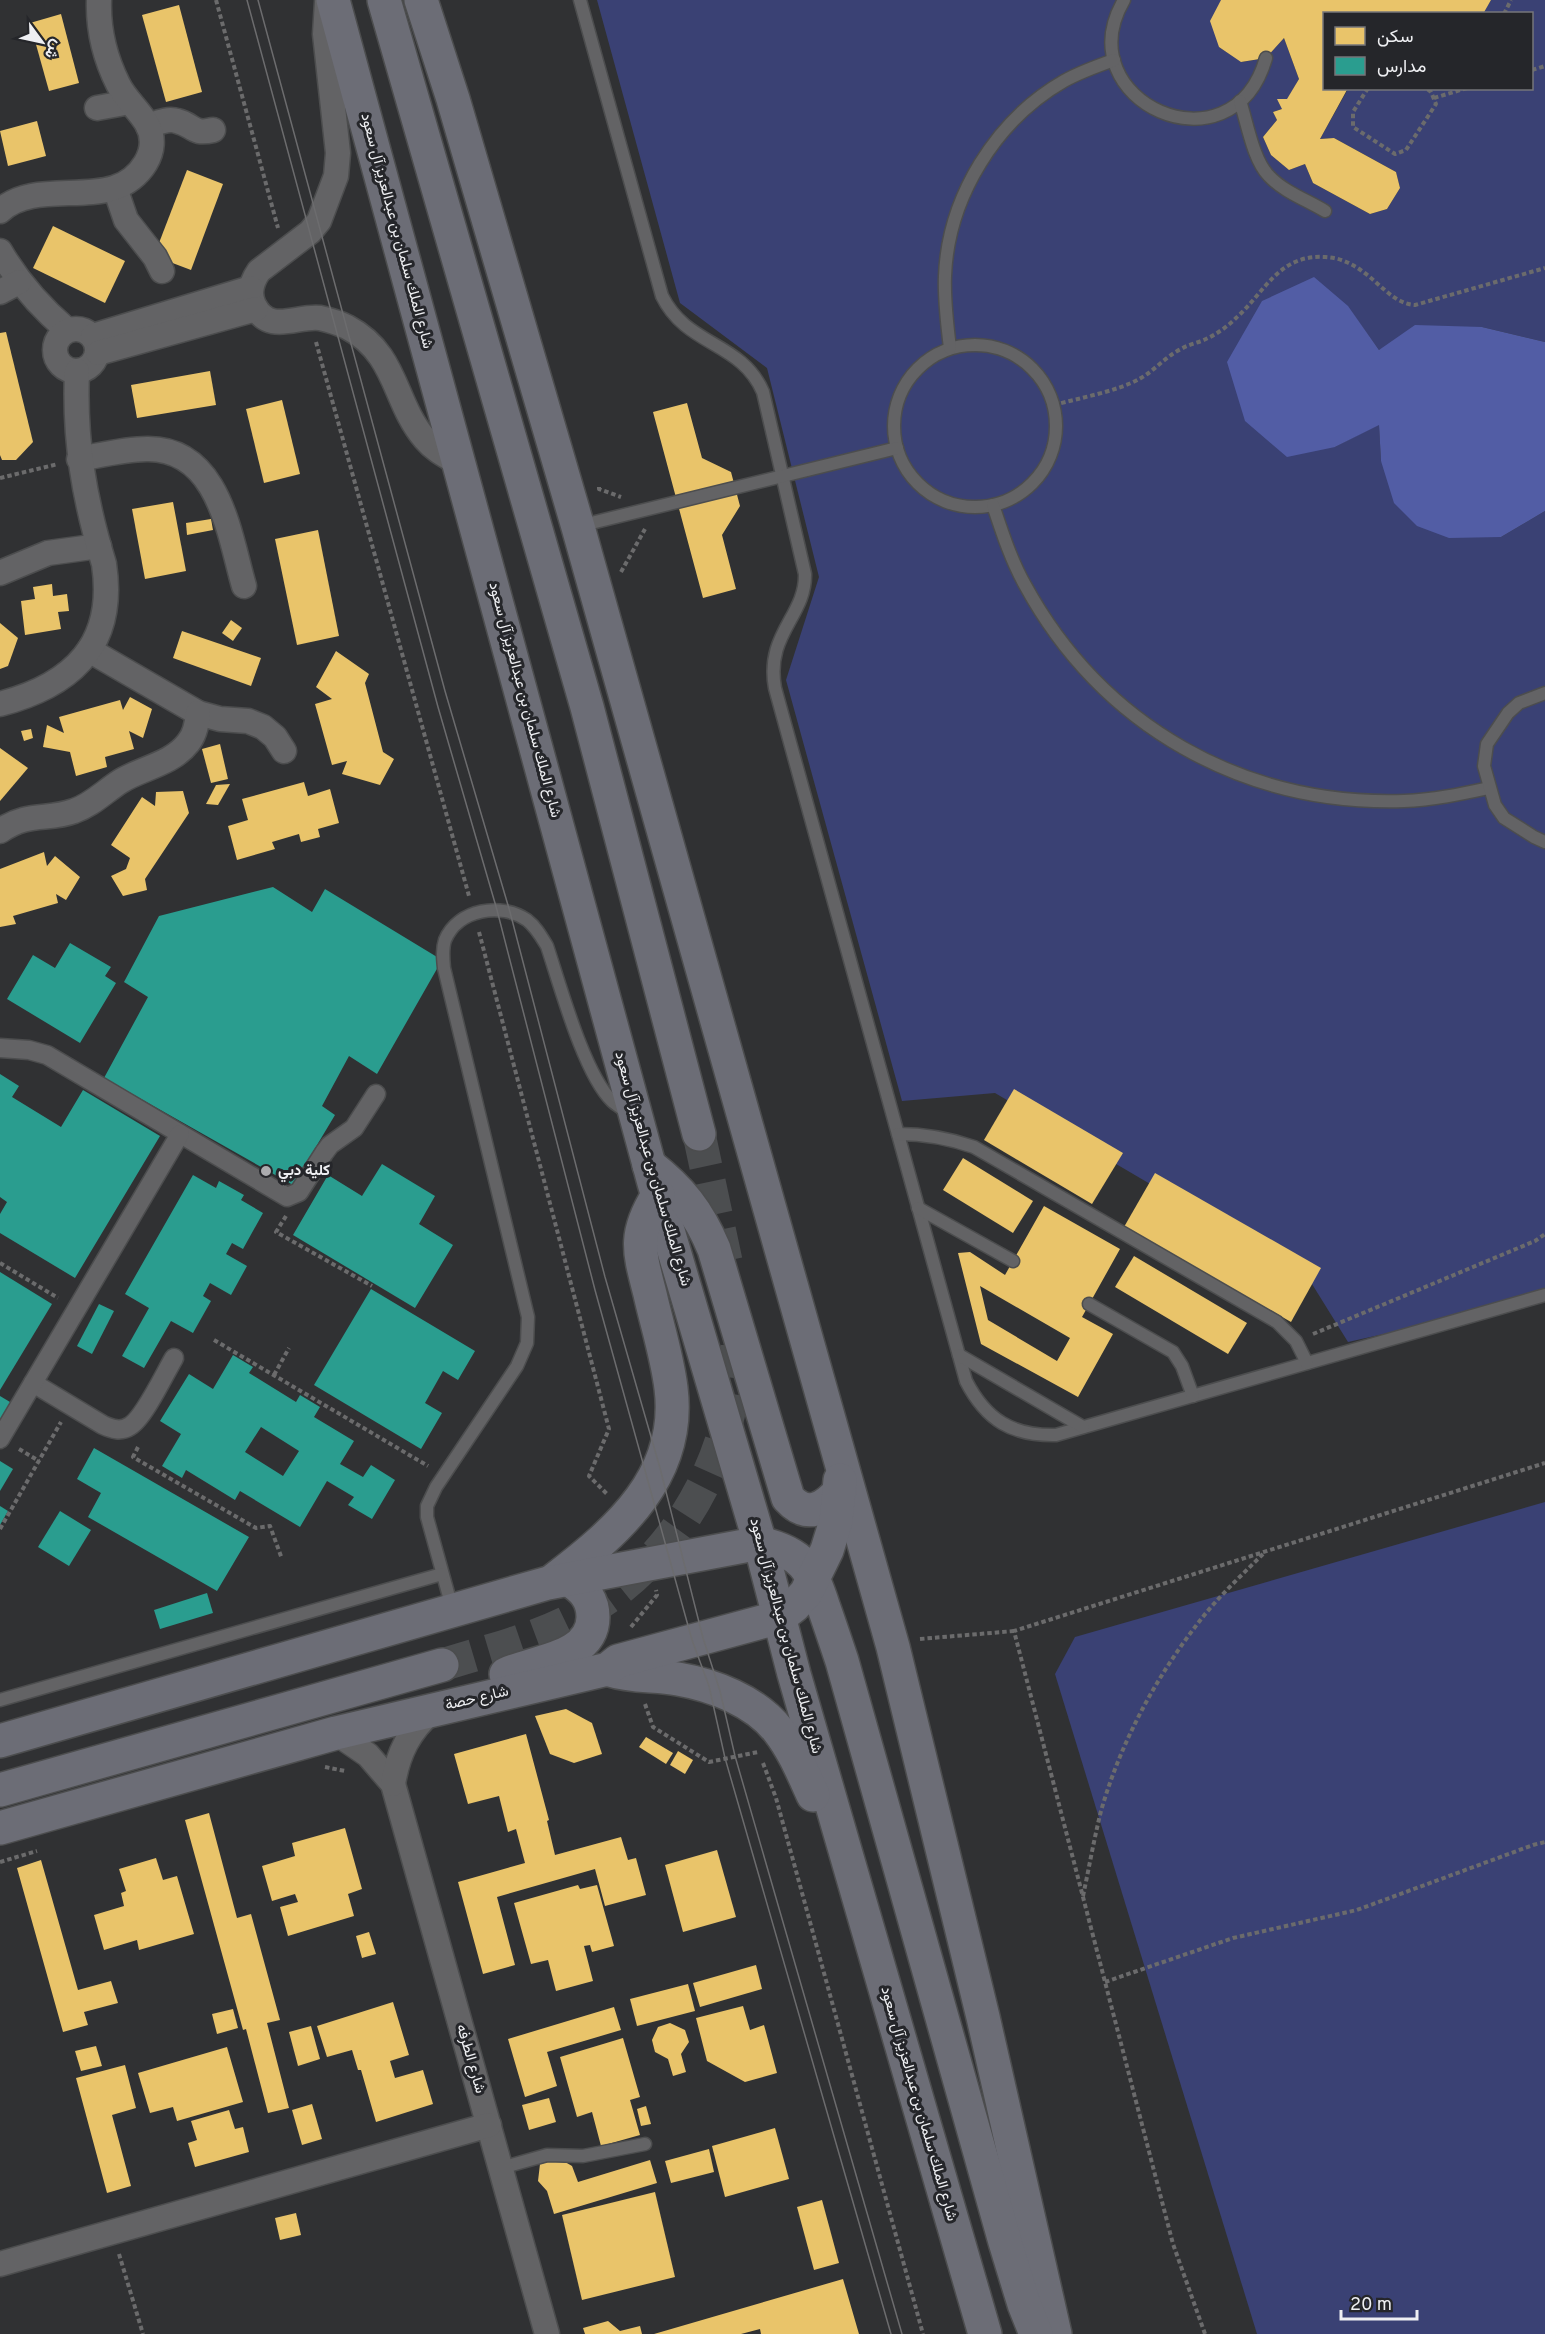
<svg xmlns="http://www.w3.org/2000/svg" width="1545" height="2334" font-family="Overpass,Vazirmatn,sans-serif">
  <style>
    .green { fill: #3a4174 }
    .water { fill: #525da5 }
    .homes { fill: #e9c46a; fill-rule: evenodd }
    .schools { fill: #2a9d8f; fill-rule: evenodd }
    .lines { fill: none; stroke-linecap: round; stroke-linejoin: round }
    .primary-tunnel { stroke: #4c4e50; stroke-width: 33; stroke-dasharray: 33 16; stroke-linecap: butt }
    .service-casing { stroke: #4c4d4e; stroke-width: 15 }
    .pedestrian-casing { stroke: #4c4d4e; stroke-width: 21 }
    .minor-casing { stroke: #4c4d4e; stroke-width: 27 }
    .primary-casing { stroke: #4c4d4e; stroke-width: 36 }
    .path { stroke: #6b6b6c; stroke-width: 4; stroke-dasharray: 4.5 3; stroke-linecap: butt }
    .service { stroke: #636365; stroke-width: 12 }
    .pedestrian { stroke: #636365; stroke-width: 18 }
    .minor { stroke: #636365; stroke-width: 24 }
    .primary { stroke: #6c6d76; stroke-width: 33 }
    .tram { stroke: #6c6c6e; stroke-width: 1.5 }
    .poi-dot { fill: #acacaf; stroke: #25262a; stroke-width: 2 }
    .labels { text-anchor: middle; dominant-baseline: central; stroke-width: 6; stroke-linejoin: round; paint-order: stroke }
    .street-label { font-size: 15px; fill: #eeeff2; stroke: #25262a }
    .poi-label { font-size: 15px; font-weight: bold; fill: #eeeff2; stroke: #25262a; text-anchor: start }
  </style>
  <rect width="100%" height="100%" fill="#303133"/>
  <g class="green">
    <path d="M597 0H1221L1219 47 1242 62 1266 58 1284 38 1299 79 1282 109 1273 112 1277 120 1263 137 1271 155 1289 170 1305 164 1313 183 1370 214 1387 209 1400 188 1396 172 1334 138 1320 139 1348 89 1532 88V14L1483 13 1491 0H1545V342L1482 327 1379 350 1348 307 1335 447 1379 424 1381 461 1501 537 1545 511V1298L1348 1342 1307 1276 995 1093 902 1101 786 680 819 577 767 368 680 303Z"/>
    <path d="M1545 1502V2334H1257L1055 1674 1075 1637Z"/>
  </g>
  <path class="water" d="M1314 277 1348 306 1379 350 1415 325 1482 327 1545 342V511L1501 537 1449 538 1417 526 1394 503 1381 461 1379 425 1335 447 1287 457 1245 421 1227 362 1262 301Z"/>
  <g class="homes">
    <path d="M1221 0H1491L1483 14H1324V88H1348L1320 139 1334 138 1396 172 1400 188 1387 209 1370 214 1313 183 1305 164 1289 170 1271 155 1263 137 1277 120 1273 112 1282 109 1277 99H1287L1299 79 1284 38 1266 58 1241 62 1219 47 1210 21Z"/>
    <path d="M179 5 202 92 166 102 142 15Z"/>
    <path d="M61 14 79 83 49 91 30 23Z"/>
    <path d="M37 121 46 156 8 166 0 131Z"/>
    <path d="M187 170 223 184 191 270 154 256Z"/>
    <path d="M53 226 125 261 105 303 33 268Z"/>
    <path d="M6 332 33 442 16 460H2L0 455V333Z"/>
    <path d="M210 371 216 405 137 418 131 385Z"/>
    <path d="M282 400 300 474 264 483 246 409Z"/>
    <path d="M687 403 702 458 731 472 740 506 722 535 736 589 703 598 653 412Z"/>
    <path d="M173 502 186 571 145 579 132 509Z"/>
    <path d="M211 519 213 530 187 535 186 523Z"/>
    <path d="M318 530 339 636 297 645 275 539Z"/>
    <path d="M52 584 53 596 67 594 69 611 58 612 61 629 25 635 21 601 35 599 33 587Z"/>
    <path d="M231 620 242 628 233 641 222 633Z"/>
    <path d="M0 623 18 638 8 666 0 669Z"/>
    <path d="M182 631 261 658 251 686 173 658Z"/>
    <path d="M336 651 369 674 365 683 383 752 394 759 380 785 342 774 347 761 332 765 315 704 332 699 316 687Z"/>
    <path d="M130 697 152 709 143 738 129 731 134 749 105 757 107 767 76 776 70 752 43 747 47 725 64 733 59 717 120 700 123 710Z"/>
    <path d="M31 729 33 738 24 741 21 731Z"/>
    <path d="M220 744 228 779 211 783 202 749Z"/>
    <path d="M0 748 28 768 0 801Z"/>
    <path d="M304 782 308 796 330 789 339 823 318 829 320 837 301 842 299 834 272 842 275 849 237 860 228 826 248 820 242 799Z"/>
    <path d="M230 784 218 805 206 804 216 785Z"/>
    <path d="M183 791 189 813 145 879 147 890 123 896 111 876 126 869 130 858 111 845 142 797 155 806 156 792Z"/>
    <path d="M44 852 47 866 55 856 80 877 66 900 56 894 58 903 13 916 16 924 0 927V869Z"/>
    <path d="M1014 1089 1123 1153 1092 1204 984 1140Z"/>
    <path d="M963 1158 1033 1201 1013 1233 943 1190Z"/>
    <path d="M1155 1173 1321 1268 1291 1322 1124 1227Z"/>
    <path d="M1044 1206 1120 1249 1082 1317 1113 1334 1078 1397 981 1344 958 1253 970 1252 1005 1275ZM980 1286 1070 1338 1057 1361 988 1320Z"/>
    <path d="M1134 1256 1247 1323 1228 1354 1115 1287Z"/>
    <path d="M566 1709 592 1723 602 1754 574 1763 550 1754 535 1716Z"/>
    <path d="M526 1734 549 1820 547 1821 555 1855 621 1837 628 1860 636 1858 646 1895 605 1906 595 1869 497 1897 515 1965 483 1974 458 1882 525 1863 516 1829 508 1832 499 1796 468 1804 454 1754Z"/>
    <path d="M646 1737 673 1753 666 1764 639 1747Z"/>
    <path d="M678 1751 693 1760 685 1774 670 1765Z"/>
    <path d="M209 1813 237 1918 251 1914 280 2020 267 2023 289 2108 268 2113 246 2029 243 2030 185 1820Z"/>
    <path d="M345 1828 362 1889 348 1894 354 1916 288 1936 280 1907 298 1902 295 1894 272 1901 262 1866 295 1856 292 1843Z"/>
    <path d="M717 1850 736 1917 683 1932 665 1865Z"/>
    <path d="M156 1858 163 1880 177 1876 194 1934 139 1950 137 1940 104 1950 94 1915 124 1906 121 1893 126 1891 119 1869Z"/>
    <path d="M41 1860 78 1990 111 1981 118 2003 84 2012 88 2025 63 2032 17 1868Z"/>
    <path d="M578 1885 580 1889 597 1885 614 1946 592 1952 590 1945 584 1946 593 1981 556 1991 548 1960 531 1964 514 1903Z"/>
    <path d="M369 1932 376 1954 362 1958 356 1936Z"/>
    <path d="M756 1965 762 1989 700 2007 693 1983Z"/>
    <path d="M688 1984 695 2011 637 2026 630 1999Z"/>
    <path d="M393 2002 409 2055 390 2061 395 2078 423 2070 433 2104 376 2122 361 2070H358L352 2050 327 2057 317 2026Z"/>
    <path d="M743 2006 750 2030 764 2025 777 2073 745 2082 707 2061 696 2018Z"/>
    <path d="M614 2007 621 2030 547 2052 557 2086 525 2097 508 2039Z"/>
    <path d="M233 2009 238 2028 217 2034 212 2014Z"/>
    <path d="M670 2023 685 2030 689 2042 681 2054 686 2072 673 2076 668 2059 655 2052 652 2040 658 2027Z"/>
    <path d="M311 2026 320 2059 298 2066 289 2032Z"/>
    <path d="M623 2038 640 2097 630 2100 640 2135 601 2146 592 2112 577 2117 560 2057Z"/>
    <path d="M96 2046 102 2066 81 2071 75 2051Z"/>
    <path d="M227 2047 243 2102 177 2121 173 2107 150 2113 138 2073Z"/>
    <path d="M125 2065 136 2108 112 2115 131 2186 107 2193 76 2078Z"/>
    <path d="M549 2098 556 2122 529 2130 522 2105Z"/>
    <path d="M312 2104 322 2139 302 2145 292 2110Z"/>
    <path d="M646 2106 651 2124 641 2126 637 2109Z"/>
    <path d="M229 2110 235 2129 243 2127 249 2152 195 2167 188 2143 197 2140 191 2121Z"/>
    <path d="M775 2128 789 2179 725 2197 712 2146Z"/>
    <path d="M709 2149 714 2172 671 2183 665 2161Z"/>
    <path d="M560 2159 572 2166 578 2182 650 2160 657 2183 554 2214 547 2191 538 2181 540 2164Z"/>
    <path d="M655 2192 675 2277 582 2300 562 2215Z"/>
    <path d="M822 2200 839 2263 814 2270 797 2207Z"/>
    <path d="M296 2213 301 2235 280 2240 275 2218Z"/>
    <path d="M843 2279 859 2334H761L760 2329 741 2334H654Z"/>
    <path d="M608 2321 620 2331 640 2326 642 2334H585L583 2328Z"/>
  </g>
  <g class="schools">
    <path d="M273 887 312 912 325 889 442 960 377 1074 349 1056 322 1106 335 1115 293 1185 104 1078 148 997 124 982 159 916Z"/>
    <path d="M70 943 111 967 105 976 116 983 80 1043 7 999 33 955 55 968Z"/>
    <path d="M0 1074 19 1086 12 1097 61 1127 83 1090 160 1136 75 1278 0 1233V1214L7 1202 0 1197Z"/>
    <path d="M382 1164 435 1196 419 1224 453 1245 415 1308 293 1235 328 1175 362 1196Z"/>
    <path d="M193 1175 216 1188 219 1181 244 1195 241 1200 263 1213 243 1249 232 1243 226 1254 247 1266 231 1295 210 1283 203 1296 211 1301 193 1333 171 1321 144 1368 122 1356 149 1308 125 1294Z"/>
    <path d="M0 1272 52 1304 0 1390Z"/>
    <path d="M371 1289 475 1351 458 1380 443 1371 425 1403 442 1413 421 1449 314 1385Z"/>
    <path d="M99 1304 114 1311 92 1354 77 1346Z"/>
    <path d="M233 1355 253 1367 249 1373 296 1402 300 1395 320 1407 314 1417 354 1441 340 1464 363 1477 371 1465 395 1480 372 1519 348 1505 354 1497 327 1481 300 1527 240 1491 235 1500 186 1470 182 1478 162 1466 181 1434 160 1421 189 1374 213 1389ZM261 1427 299 1451 283 1476 245 1452Z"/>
    <path d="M0 1396 15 1405 0 1429Z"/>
    <path d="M94 1448 249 1537 217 1591 88 1517 101 1493 77 1479Z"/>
    <path d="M0 1461 13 1469 0 1491Z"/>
    <path d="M0 1506 8 1511 0 1525Z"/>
    <path d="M60 1511 91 1530 69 1566 38 1547Z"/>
    <path d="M207 1593 213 1613 160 1629 154 1610Z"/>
  </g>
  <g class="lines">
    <g class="primary-tunnel">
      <path d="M699 1134 726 1261"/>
      <path d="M442 1665C486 1651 533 1640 575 1618 679 1563 740 1449 737 1333"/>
    </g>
    <defs>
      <g id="service">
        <path d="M580 0 662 296C687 347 741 341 763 392L805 574C806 616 765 634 775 688L966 1381C986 1420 1012 1436 1056 1435L1545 1295"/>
        <path d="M1124 0C1065 101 1232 177 1266 58"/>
        <path d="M1240 101C1247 122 1253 160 1269 176 1284 192 1307 200 1325 211"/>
        <circle cx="975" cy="426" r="81"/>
        <path d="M950 348C947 324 944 300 945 276 948 197 996 120 1064 81 1080 72 1097 66 1114 60"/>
        <path d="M993 505C1002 532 1011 560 1025 585 1102 726 1243 806 1404 801 1433 800 1461 794 1489 788"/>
        <path d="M579 526 897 448"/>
        <path d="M1545 693 1519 703 1508 713 1487 744 1484 766 1495 805 1504 818 1534 837 1545 842"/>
        <path d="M898 1134C925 1134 948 1138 974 1147L1277 1322 1296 1341 1307 1363"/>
        <path d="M918 1208 1013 1261"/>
        <path d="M1089 1304 1173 1352 1182 1366 1193 1396"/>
        <path d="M959 1355 1083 1427"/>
        <path d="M453 1611 427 1517V1506L436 1487 517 1366 527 1343 528 1317 444 968C443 958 442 949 445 940 458 909 501 902 527 920 536 927 541 936 547 946 560 985 584 1074 612 1101 616 1105 622 1108 627 1112"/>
        <path d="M0 1700 442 1574"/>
        <path d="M501 2168 547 2155 583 2156 645 2144"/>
      </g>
      <g id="pedestrian">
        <path d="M0 1048 29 1050 47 1055 287 1197 299 1192 324 1153 330 1145 354 1128 376 1094"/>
        <path d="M33 1383 103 1425C112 1429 121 1432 130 1426 144 1418 165 1373 174 1358"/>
        <path d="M0 1439 180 1134"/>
      </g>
      <g id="minor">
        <path d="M327 2 325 34 338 153 336 176 319 221 310 232 259 271C252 281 248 293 254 305 269 335 297 315 320 318 329 320 339 323 347 327 398 354 393 402 425 439 434 450 446 456 458 463"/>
        <path d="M97 108 130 102"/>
        <path d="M148 126C157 123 168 118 177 121 194 125 192 135 213 130"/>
        <path d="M115 188 126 220 155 257 162 271"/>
        <path d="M0 211C29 184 78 199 114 188 139 180 162 151 147 124 139 110 125 99 118 84 105 58 98 29 99 0"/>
        <path d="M0 251C18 282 40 307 67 330"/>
        <path d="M0 292 19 282"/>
        <circle cx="76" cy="350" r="21"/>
        <path d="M93 336 251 288"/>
        <path d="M98 353 256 309"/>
        <path d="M79 459C101 455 125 449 147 449 219 448 229 534 244 586"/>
        <path d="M0 573 48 553 99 546"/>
        <path d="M89 650 198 713 220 719 248 721 263 727 275 737 284 751"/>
        <path d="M0 704C73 685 116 644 104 564 84 498 74 440 77 371"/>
        <path d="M0 831C29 811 47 821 74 811 92 805 105 791 121 781 142 768 172 764 188 743 195 735 197 724 198 713"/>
        <path d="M336 1733 368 1755 393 1784 547 2334"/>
        <path d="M393 1784C398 1753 409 1731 433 1710"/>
        <path d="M0 2264 489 2125"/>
      </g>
      <g id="primary">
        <path d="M333 0 654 1183 760 1543 794 1674 985 2334"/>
        <path d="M384 0 587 707 699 1134"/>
        <path d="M421 0 453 99 578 527 893 1647 983 2017 1055 2334"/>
        <path d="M649 1165C681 1190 698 1211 714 1249L788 1498C807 1519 824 1509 840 1491"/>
        <path d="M555 1579C618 1531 682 1476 671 1388 667 1356 657 1325 650 1294 639 1251 633 1235 658 1195"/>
        <path d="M610 1670C632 1677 655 1675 678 1679 713 1685 755 1701 778 1730 793 1749 803 1773 813 1795"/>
        <path d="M506 1674C535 1661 593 1658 593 1617 593 1599 583 1588 569 1580"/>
        <path d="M0 1741 548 1583 760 1543C803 1553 811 1568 824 1608 830 1625 836 1643 842 1661L1005 2242 1024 2304 1036 2334"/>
        <path d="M0 1790 442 1665"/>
        <path d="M0 1828 336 1733 608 1669 618 1661 780 1617 794 1606 806 1593 827 1550 836 1521 840 1480"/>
      </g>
    </defs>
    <use href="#service" class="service-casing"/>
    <use href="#pedestrian" class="pedestrian-casing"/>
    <use href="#minor" class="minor-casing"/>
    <use href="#primary" class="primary-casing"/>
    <g class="path">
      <path d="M216 0 278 228"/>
      <path d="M1504 14 1511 0"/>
      <path d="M1532 70 1545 66"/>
      <path d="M1368 88 1353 112V127L1395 154 1406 150 1436 104 1431 92 1426 88"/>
      <path d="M1434 98 1467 88"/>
      <path d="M316 342 469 896"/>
      <path d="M1054 405C1079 398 1119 391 1141 378 1155 370 1165 357 1181 349 1189 344 1198 343 1206 339 1217 334 1228 326 1236 318 1265 292 1279 254 1325 257 1368 259 1385 304 1415 305L1545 268"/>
      <path d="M0 478 58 464"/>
      <path d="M599 487V489L621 497"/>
      <path d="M621 572 645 529"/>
      <path d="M479 932 609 1429 589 1476 607 1494"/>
      <path d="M286 1216 276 1232 372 1286"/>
      <path d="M0 1263 58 1298"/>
      <path d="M1313 1334 1535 1241 1545 1234"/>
      <path d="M214 1340 428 1466"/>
      <path d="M274 1375 289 1348"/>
      <path d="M138 1447 133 1457 256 1528 270 1526 282 1559"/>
      <path d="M19 1449 39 1461"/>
      <path d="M0 1529 61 1422"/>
      <path d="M631 1627 657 1595 656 1590"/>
      <path d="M920 1639 1014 1631"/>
      <path d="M645 1704 653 1727 709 1762 758 1752"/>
      <path d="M763 1763 776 1798 923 2334"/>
      <path d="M325 1767 345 1771"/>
      <path d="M0 1862 37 1851"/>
      <path d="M1083 1896C1089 1868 1094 1839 1101 1811 1121 1741 1157 1675 1202 1618 1221 1594 1244 1573 1265 1552"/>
      <path d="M1105 1982 1233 1938 1357 1910 1533 1845 1545 1842"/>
      <path d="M119 2254 143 2334"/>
      <path d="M1205 2334 1173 2244 1014 1631 1545 1463"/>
    </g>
    <use href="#service" class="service"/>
    <use href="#pedestrian" class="pedestrian"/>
    <use href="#minor" class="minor"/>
    <use href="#primary" class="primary"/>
    <g class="tram">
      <path d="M247 0 438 707 497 910 595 1290 692 1640 709 1686 725 1758 891 2334"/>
      <path d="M258 0 445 691 510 912 605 1277 660 1468 703 1638 720 1691 735 1756 902 2334"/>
    </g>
  </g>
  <circle class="poi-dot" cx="266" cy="1171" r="6"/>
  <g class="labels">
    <g class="street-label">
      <text transform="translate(396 231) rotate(75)">شارع الملك سلمان بن عبدالعزيز آل سعود</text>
      <text transform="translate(524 700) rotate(75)">شارع الملك سلمان بن عبدالعزيز آل سعود</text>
      <text transform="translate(652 1169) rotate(74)">شارع الملك سلمان بن عبدالعزيز آل سعود</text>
      <text transform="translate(785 1636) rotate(75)">شارع الملك سلمان بن عبدالعزيز آل سعود</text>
      <text transform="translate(477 1699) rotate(-13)">شارع حصة</text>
      <text transform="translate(470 2059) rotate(74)">شارع الطرفه</text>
      <text transform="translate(918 2104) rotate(74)">شارع الملك سلمان بن عبدالعزيز آل سعود</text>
    </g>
    <g class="poi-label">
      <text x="278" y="1171">كلية دبي</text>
    </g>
  </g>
  <rect x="1323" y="12" width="210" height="78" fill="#25262a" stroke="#75767a" stroke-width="1.5"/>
  <rect x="1335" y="27" width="30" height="18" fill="#e9c46a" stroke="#75767a" stroke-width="1.5"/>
  <text x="1377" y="42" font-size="18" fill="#eeeff2">سكن</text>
  <rect x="1335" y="57" width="30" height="18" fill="#2a9d8f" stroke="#75767a" stroke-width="1.5"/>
  <text x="1377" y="72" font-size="18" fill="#eeeff2">مدارس</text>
  <g transform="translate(42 42) rotate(123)" stroke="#25262a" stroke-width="4.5" paint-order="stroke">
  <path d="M0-4.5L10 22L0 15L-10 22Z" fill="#eeeff2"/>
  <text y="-9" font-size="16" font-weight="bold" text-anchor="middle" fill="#eeeff2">ش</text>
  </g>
  <path d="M1341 2310v9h76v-9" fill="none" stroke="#eeeff2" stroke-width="3"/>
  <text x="1350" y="2310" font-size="18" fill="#eeeff2" stroke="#25262a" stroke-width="4.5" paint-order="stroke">20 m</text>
</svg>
